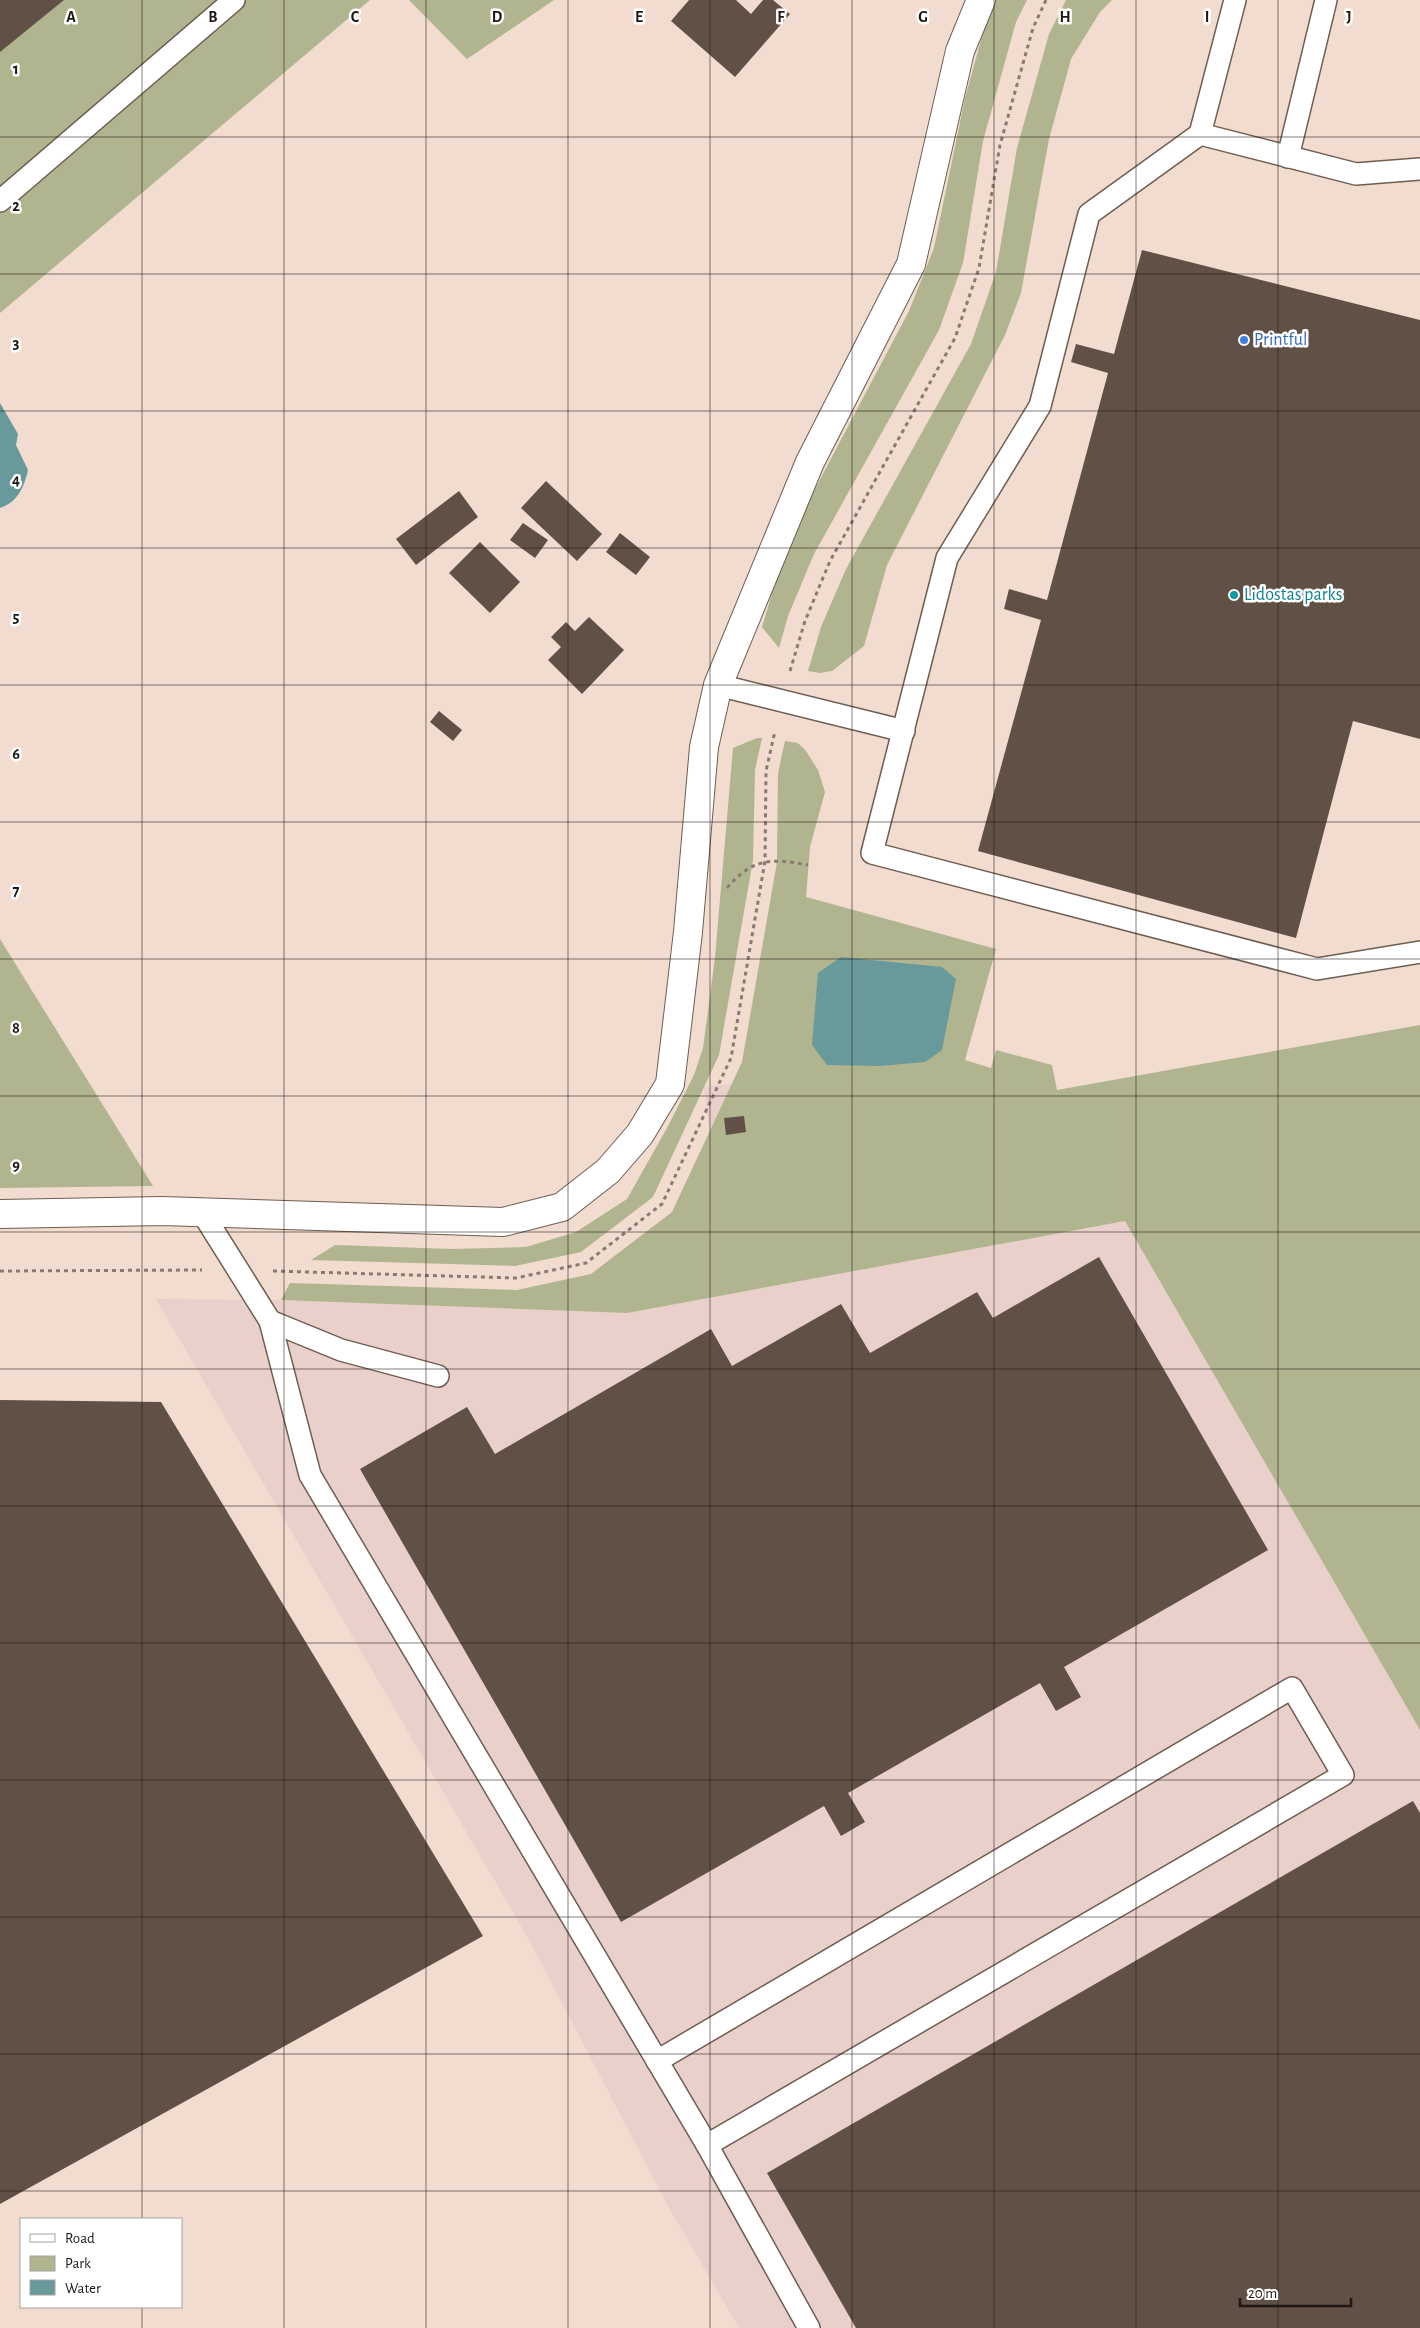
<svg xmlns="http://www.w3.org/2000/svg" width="1420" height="2328" font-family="'Alegreya Sans',sans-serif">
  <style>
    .industrial { fill: #ead0cb }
    .green { fill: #b0b48f }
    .water { fill: #689a9b }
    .building { fill: #615045 }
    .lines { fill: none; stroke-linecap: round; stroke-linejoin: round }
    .service-casing { stroke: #6e5d51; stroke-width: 24 }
    .tertiary-casing { stroke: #6e5d51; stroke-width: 30 }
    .path { stroke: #897b72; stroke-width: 3; stroke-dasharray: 4 4; stroke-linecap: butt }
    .service { stroke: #fff; stroke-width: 21 }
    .tertiary { stroke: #fff; stroke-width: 28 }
    .grid { fill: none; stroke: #1e1712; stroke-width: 1; stroke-opacity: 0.55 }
    .shop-dot { fill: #3f7fe0; stroke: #fff; stroke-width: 2 }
    .culture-dot { fill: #0f9aa8; stroke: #fff; stroke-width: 2 }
    .labels { text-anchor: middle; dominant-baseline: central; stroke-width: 5; stroke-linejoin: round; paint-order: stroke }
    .shop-label { font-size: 18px; fill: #366cbe; stroke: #fff; text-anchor: start }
    .culture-label { font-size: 18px; fill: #0d838f; stroke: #fff; text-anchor: start }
    .grid-label { font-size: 16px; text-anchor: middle; font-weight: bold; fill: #1e1712; stroke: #fff; stroke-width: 5; stroke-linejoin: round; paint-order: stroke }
  </style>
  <rect width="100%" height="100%" fill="#f1dccf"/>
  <g class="industrial">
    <path d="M754 1081 711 1145 704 1087Z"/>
    <path d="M1125 1221 1420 1730V2328H739L668 2206 528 1938 156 1299 281 1300 627 1313Z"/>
  </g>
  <g class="green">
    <path d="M0 0H370L0 313Z"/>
    <path d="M409 0H554L467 59Z"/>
    <path d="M996 0H1027L1016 22 983 141 963 263 939 330 814 554 788 616 779 648 762 627 788 540 909 311 934 248 965 98 986 22Z"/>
    <path d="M1066 0H1112L1100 12 1071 59 1049 139 1021 293 1005 335 887 565 864 646 832 671 820 673 808 671 821 627 846 569 971 344 996 272 1017 148 1049 34Z"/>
    <path d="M757 738H762L755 770 753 860 719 1055 653 1197 581 1252 515 1266 311 1260 335 1245 452 1249 526 1247 576 1232 627 1199 667 1128 694 1075 703 1048 715 958 733 748Z"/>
    <path d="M785 741 798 743 806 751 818 770 825 792 810 847 806 897 996 949 965 1060 991 1068 996 1050 1052 1065 1057 1090 1420 1025V1730L1125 1221 627 1313 281 1300 290 1283 517 1290 591 1274 672 1212 742 1062 777 862 778 773Z"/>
    <path d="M0 939 153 1186 0 1188Z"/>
  </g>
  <g class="water">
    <path d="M0 403 18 434 16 445 28 470C24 487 18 502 0 508Z"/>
    <path d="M841 957 942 967 956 979 942 1050 925 1062 880 1066 827 1065 812 1045 818 973Z"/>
  </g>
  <g class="building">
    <path d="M0 0H64L0 52Z"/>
    <path d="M689 0H736L751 14 763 0H773L790 14 735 77 671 21Z"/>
    <path d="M1142 250 1420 320V739L1353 721 1296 938 978 851 1041 620 1004 609 1009 589 1047 600 1108 373 1071 362 1076 344 1114 354Z"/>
    <path d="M546 481 602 534 577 561 521 508Z"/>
    <path d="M459 491 478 517 416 565 396 539Z"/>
    <path d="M523 523 548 540 535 558 510 540Z"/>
    <path d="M620 533 650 557 636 575 606 552Z"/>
    <path d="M480 542 520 582 490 613 449 573Z"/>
    <path d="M589 617 624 650 582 694 548 660 561 647 551 637 566 622 575 631Z"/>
    <path d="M439 711 462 730 453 741 430 722Z"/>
    <path d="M744 1116 746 1132 726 1135 724 1118Z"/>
    <path d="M1099 1257 1268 1550 1064 1667 1081 1697 1056 1711 1040 1683 848 1793 865 1822 841 1836 824 1806 621 1922 360 1469 467 1407 495 1454 711 1329 732 1366 841 1304 870 1353 977 1292 993 1318Z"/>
    <path d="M0 1400 161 1402 483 1936 0 2204Z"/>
    <path d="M1413 1801 1420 1813V2328H856L767 2173Z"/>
  </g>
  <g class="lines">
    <defs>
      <g id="service">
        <path d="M1235 0 1200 134 1356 174 1420 169"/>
        <path d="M1200 134 1089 214 1040 406 947 558 872 853 1317 969 1420 952"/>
        <path d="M1288 157 1326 0"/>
        <path d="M0 201 234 0"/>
        <path d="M718 685 904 731"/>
        <path d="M203 1214 270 1321 310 1475 707 2145 809 2328"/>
        <path d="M270 1321 341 1350 438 1376"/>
        <path d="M657 2061 1292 1688 1343 1775 707 2145"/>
      </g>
      <path id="tertiary" d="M0 1214 162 1211 503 1222 562 1207 608 1171 640 1134 670 1084 688 932 704 747 718 685 810 462 911 264 960 51 981 0"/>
    </defs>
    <use href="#service" class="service-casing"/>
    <use href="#tertiary" class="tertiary-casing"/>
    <g class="path">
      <path d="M790 671 805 621 830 561 955 338 979 268 1000 145 1033 28 1046 0"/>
      <path d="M727 888C753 858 771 858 808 865"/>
      <path d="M0 1271 202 1270"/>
      <path d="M273 1271 516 1278 586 1263 662 1204 731 1058 765 861 766 771 775 731"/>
    </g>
    <use href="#service" class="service"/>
    <use href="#tertiary" class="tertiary"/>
  </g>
  <path class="grid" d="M142 0V2219M284 0V2328M426 0V2328M568 0V2328M710 0V2328M852 0V2328M994 0V2328M1136 0V2328M1278 0V2328M0 137H1420M0 274H1420M0 411H1420M0 548H1420M0 685H1420M0 822H1420M0 959H1420M0 1096H1420M0 1232H1420M0 1369H1420M0 1506H1420M0 1643H1420M0 1780H1420M0 1917H1420M0 2054H1420M0 2191H1420M142 2307V2328"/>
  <circle class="shop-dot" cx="1244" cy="340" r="5"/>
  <circle class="culture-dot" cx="1234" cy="595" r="5"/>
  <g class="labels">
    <g class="shop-label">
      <text x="1254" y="340">Printful</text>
    </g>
    <g class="culture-label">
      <text x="1244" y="595">Lidostas parks</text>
    </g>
  </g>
  <g class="grid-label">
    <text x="71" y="22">A</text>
    <text x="213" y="22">B</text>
    <text x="355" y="22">C</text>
    <text x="497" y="22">D</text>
    <text x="639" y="22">E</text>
    <text x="781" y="22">F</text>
    <text x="923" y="22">G</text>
    <text x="1065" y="22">H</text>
    <text x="1207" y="22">I</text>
    <text x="1349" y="22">J</text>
    <text x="16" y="74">1</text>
    <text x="16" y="211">2</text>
    <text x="16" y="348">3</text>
    <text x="16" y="485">4</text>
    <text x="16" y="622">5</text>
    <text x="16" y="759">6</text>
    <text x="16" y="896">7</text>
    <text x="16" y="1033">8</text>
    <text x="16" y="1170">9</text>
  </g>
  <rect x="20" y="2218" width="162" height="90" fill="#ffffff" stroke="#a5a2a0"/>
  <rect x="30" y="2234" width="25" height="8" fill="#ffffff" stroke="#a5a2a0"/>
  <text x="65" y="2243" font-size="15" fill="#1e1712">Road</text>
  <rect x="30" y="2256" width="25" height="15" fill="#b0b48f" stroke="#a5a2a0"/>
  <text x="65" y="2268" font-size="15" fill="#1e1712">Park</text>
  <rect x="30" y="2280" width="25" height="15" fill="#689a9b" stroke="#a5a2a0"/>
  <text x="65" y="2293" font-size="15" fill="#1e1712">Water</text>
  <path d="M1240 2298v8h111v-8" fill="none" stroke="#1e1712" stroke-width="2.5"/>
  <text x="1248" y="2298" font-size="15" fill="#1e1712" stroke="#ffffff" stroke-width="4" paint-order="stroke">20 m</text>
</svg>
